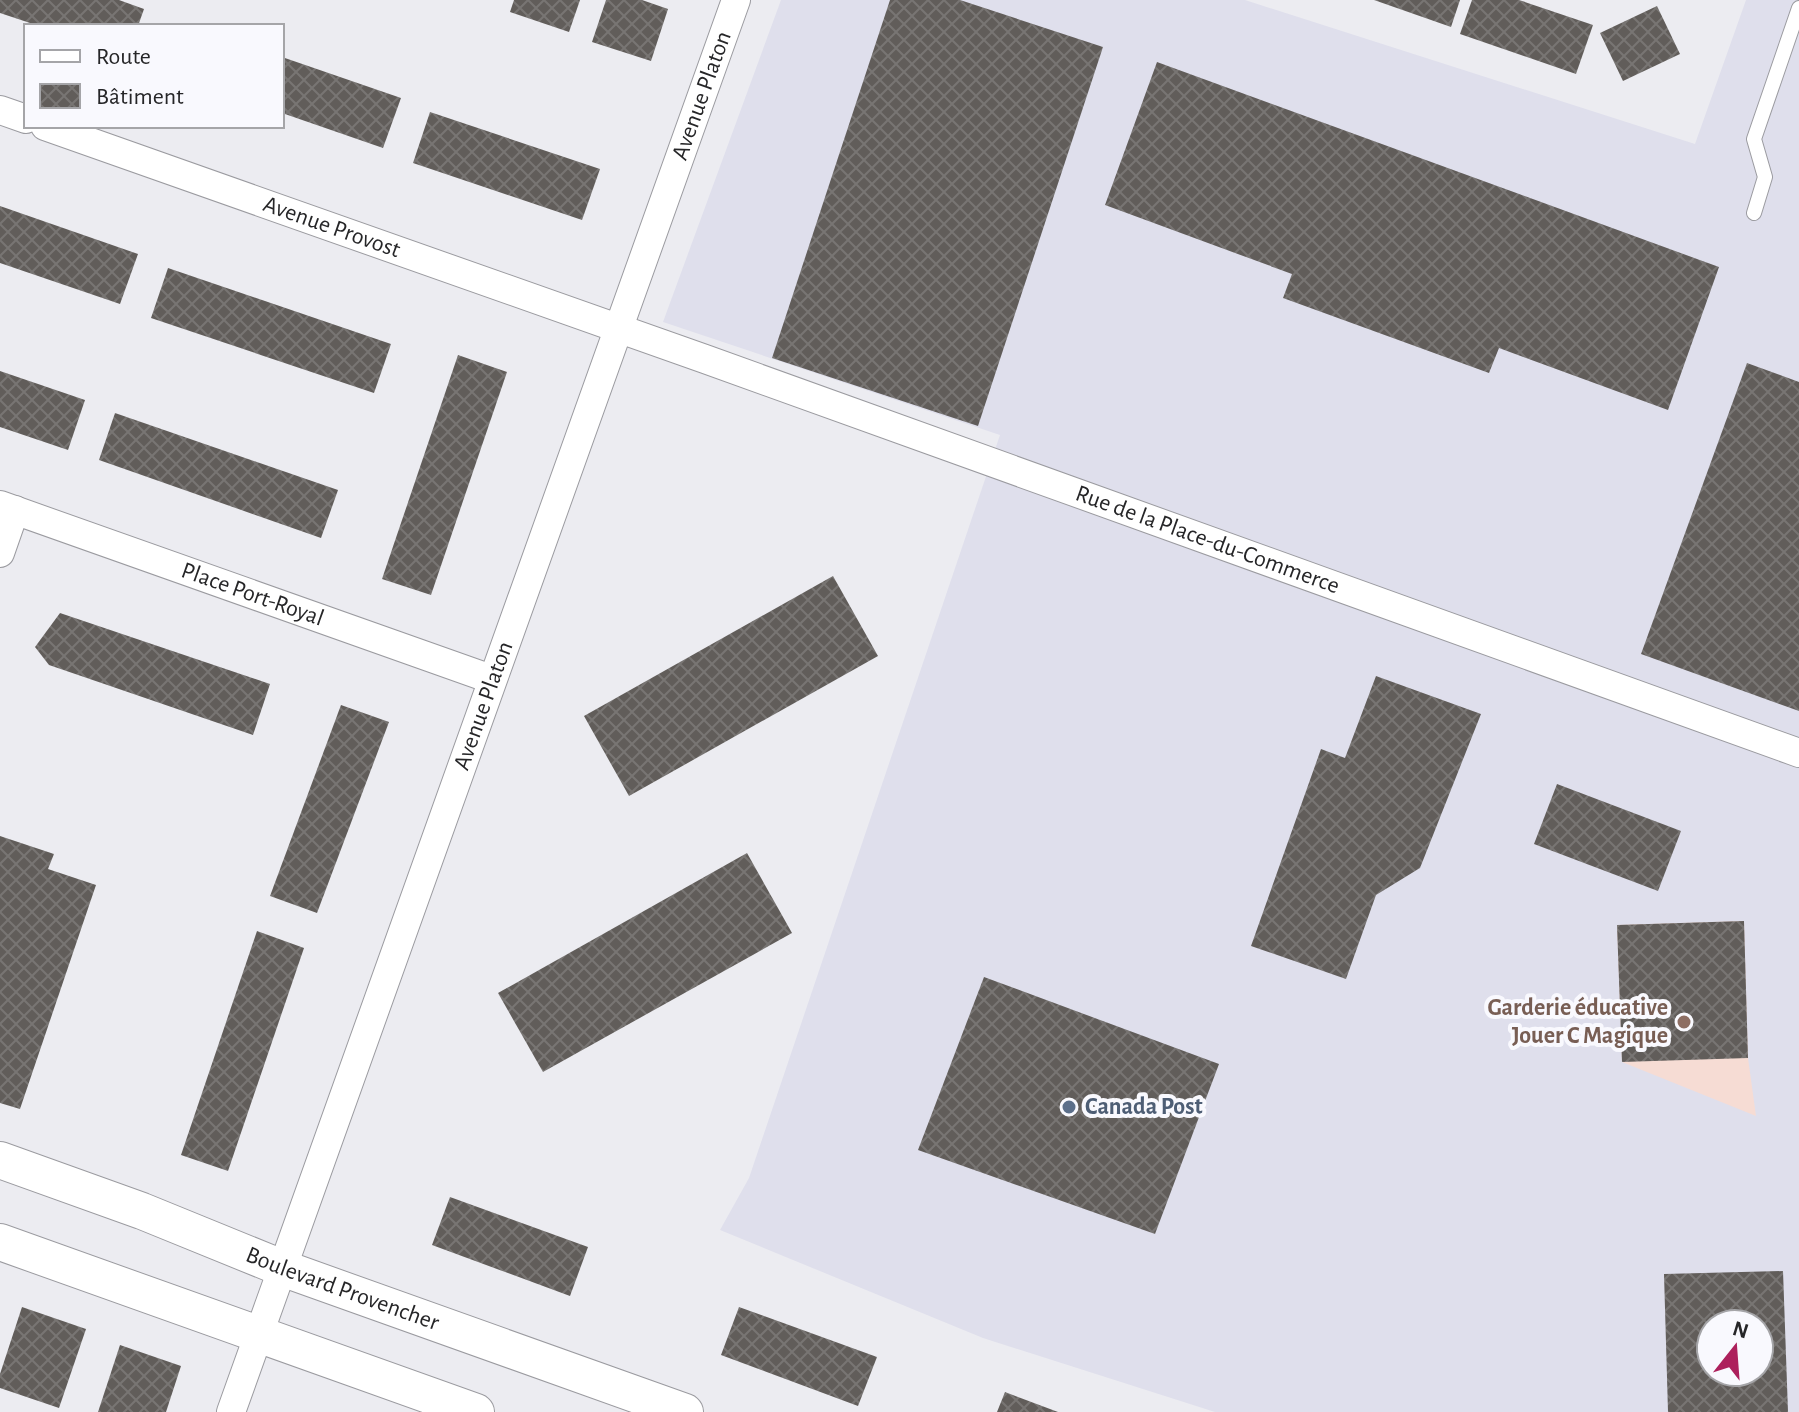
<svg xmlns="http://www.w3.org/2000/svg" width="1799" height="1412" font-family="'Alegreya Sans',sans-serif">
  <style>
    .built { fill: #dfdfec; fill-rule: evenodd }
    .education { fill: #f6dcd4 }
    .building { fill: url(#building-cross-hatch); fill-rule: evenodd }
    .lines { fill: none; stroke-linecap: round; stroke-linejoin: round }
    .service-casing { stroke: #9b9ba0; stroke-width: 16 }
    .minor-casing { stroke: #9b9ba0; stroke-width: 30 }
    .tertiary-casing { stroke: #9b9ba0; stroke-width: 38 }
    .service { stroke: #fff; stroke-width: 14 }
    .minor { stroke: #fff; stroke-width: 28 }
    .tertiary { stroke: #fff; stroke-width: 36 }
    .education-dot { fill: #8d6e63; stroke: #f9f9fe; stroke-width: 3 }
    .service-dot { fill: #5c6f8a; stroke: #f9f9fe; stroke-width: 3 }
    .labels { text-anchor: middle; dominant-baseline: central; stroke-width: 8; stroke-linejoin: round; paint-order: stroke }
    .street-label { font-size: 24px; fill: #262628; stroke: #f9f9fe }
    .education-label { font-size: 24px; font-weight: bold; fill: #785e54; stroke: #f9f9fe; text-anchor: end }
    .service-label { font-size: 24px; font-weight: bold; fill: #4e5e75; stroke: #f9f9fe; text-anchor: start }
  </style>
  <defs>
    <pattern id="building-cross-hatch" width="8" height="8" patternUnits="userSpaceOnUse" patternTransform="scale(2)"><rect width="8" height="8" fill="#615d5a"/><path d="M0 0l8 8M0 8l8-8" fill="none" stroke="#787573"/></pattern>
  </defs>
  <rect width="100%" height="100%" fill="#ececf1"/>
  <path class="built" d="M781 0H1245L1695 144 1746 0H1799V1412H1215L983 1338 720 1230 749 1178 1000 435 663 322ZM1711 1324H1759V1372H1711Z"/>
  <path class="education" d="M1744 921 1748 1058 1756 1116 1622 1062 1617 925Z"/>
  <g class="building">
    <path d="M0 0H119L144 9 138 26H39L0 13Z"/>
    <path d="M514 0H580L569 32 510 12Z"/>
    <path d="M606 0H642L668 9 651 61 592 42Z"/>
    <path d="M890 0H960L1103 47 978 426 772 358Z"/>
    <path d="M1374 0H1460L1451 27Z"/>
    <path d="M1472 0H1519L1593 25 1576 74 1460 34Z"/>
    <path d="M1657 6 1680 54 1623 81 1600 33Z"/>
    <path d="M282 57 401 98 383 148 282 113Z"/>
    <path d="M1157 62 1719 267 1668 410 1499 348 1489 373 1283 298 1292 274 1105 205Z"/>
    <path d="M430 112 600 169 582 220 413 163Z"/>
    <path d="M0 206 138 254 120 304 0 263Z"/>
    <path d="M168 268 391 344 374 393 151 318Z"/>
    <path d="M458 355 507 372 431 595 382 579Z"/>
    <path d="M1747 363 1799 382V711L1641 654Z"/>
    <path d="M0 371 85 400 68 450 0 427Z"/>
    <path d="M115 413 338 490 321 538 99 460Z"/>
    <path d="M833 576 878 656 629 796 584 716Z"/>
    <path d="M60 613 270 684 253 735 49 665 35 647Z"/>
    <path d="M1376 676 1481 714 1420 868 1376 895 1346 979 1251 946 1321 749 1345 758Z"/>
    <path d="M341 705 389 722 317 913 270 896Z"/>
    <path d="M1557 784 1681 831 1658 891 1534 844Z"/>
    <path d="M0 836 54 854 48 869 96 885 20 1109 0 1103Z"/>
    <path d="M747 853 792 933 543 1072 498 993Z"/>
    <path d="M1744 921 1748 1058 1622 1062 1617 925Z"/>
    <path d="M257 931 304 948 228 1171 181 1155Z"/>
    <path d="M984 977 1219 1064 1155 1234 918 1150Z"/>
    <path d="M450 1197 588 1247 570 1296 432 1245Z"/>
    <path d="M1783 1271 1788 1412H1668L1664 1274ZM1711 1324H1759V1372H1711Z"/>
    <path d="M22 1307 86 1329 59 1408 0 1388V1374Z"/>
    <path d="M739 1307 877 1357 858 1406 721 1355Z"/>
    <path d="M120 1345 181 1366 166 1412H98Z"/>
    <path d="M1005 1392 1058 1412H997Z"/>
  </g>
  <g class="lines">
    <defs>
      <path id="service" d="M1754 213 1765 177 1754 139 1799 8"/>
      <g id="minor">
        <path d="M0 110 26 119"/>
        <path id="s1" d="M45 126 705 359 1799 753"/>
        <path id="s2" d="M0 505 491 679"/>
        <path d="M0 553 15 510"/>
        <path id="s3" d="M231 1412 736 0"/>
      </g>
      <g id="tertiary">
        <path id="s4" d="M0 1160 142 1211 282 1268 685 1412"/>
        <path d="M0 1242 476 1412"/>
      </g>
    </defs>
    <use href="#service" class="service-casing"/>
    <use href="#minor" class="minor-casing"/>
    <use href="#tertiary" class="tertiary-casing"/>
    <use href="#service" class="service"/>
    <use href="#minor" class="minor"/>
    <use href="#tertiary" class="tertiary"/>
  </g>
  <circle class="education-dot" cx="1684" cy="1022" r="8"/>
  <circle class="service-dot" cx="1069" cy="1107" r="8"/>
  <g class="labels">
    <g class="street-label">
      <text stroke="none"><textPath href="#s3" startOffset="1398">Avenue Platon</textPath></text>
      <text stroke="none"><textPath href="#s1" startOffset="304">Avenue Provost</textPath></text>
      <text stroke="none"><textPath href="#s1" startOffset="1234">Rue de la Place-du-Commerce</textPath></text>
      <text stroke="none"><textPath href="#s2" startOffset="268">Place Port-Royal</textPath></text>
      <text stroke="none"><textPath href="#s3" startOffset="750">Avenue Platon</textPath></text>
      <text stroke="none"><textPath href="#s4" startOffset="366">Boulevard Provencher</textPath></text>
    </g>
    <g class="education-label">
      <text x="1668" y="1008">Garderie éducative<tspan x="1668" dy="28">Jouer C Magique</tspan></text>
    </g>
    <g class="service-label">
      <text x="1085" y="1107">Canada Post</text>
    </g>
  </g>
  <rect x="24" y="24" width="260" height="104" fill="#f9f9fe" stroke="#a5a5a8" stroke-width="2"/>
  <rect x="40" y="50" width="40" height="12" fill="#ffffff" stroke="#a5a5a8" stroke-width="2"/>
  <text x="96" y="64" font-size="24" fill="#262628">Route</text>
  <rect x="40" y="84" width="40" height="24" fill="url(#building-cross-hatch)" stroke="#a5a5a8" stroke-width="2"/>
  <text x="96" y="104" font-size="24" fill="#262628">Bâtiment</text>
  <g transform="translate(1735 1348) rotate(17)"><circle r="38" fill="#f9f9fe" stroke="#a5a5a8" stroke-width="2"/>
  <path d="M0-6L14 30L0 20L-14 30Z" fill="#ad205c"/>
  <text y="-12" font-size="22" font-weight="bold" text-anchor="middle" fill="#262628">N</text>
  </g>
</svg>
